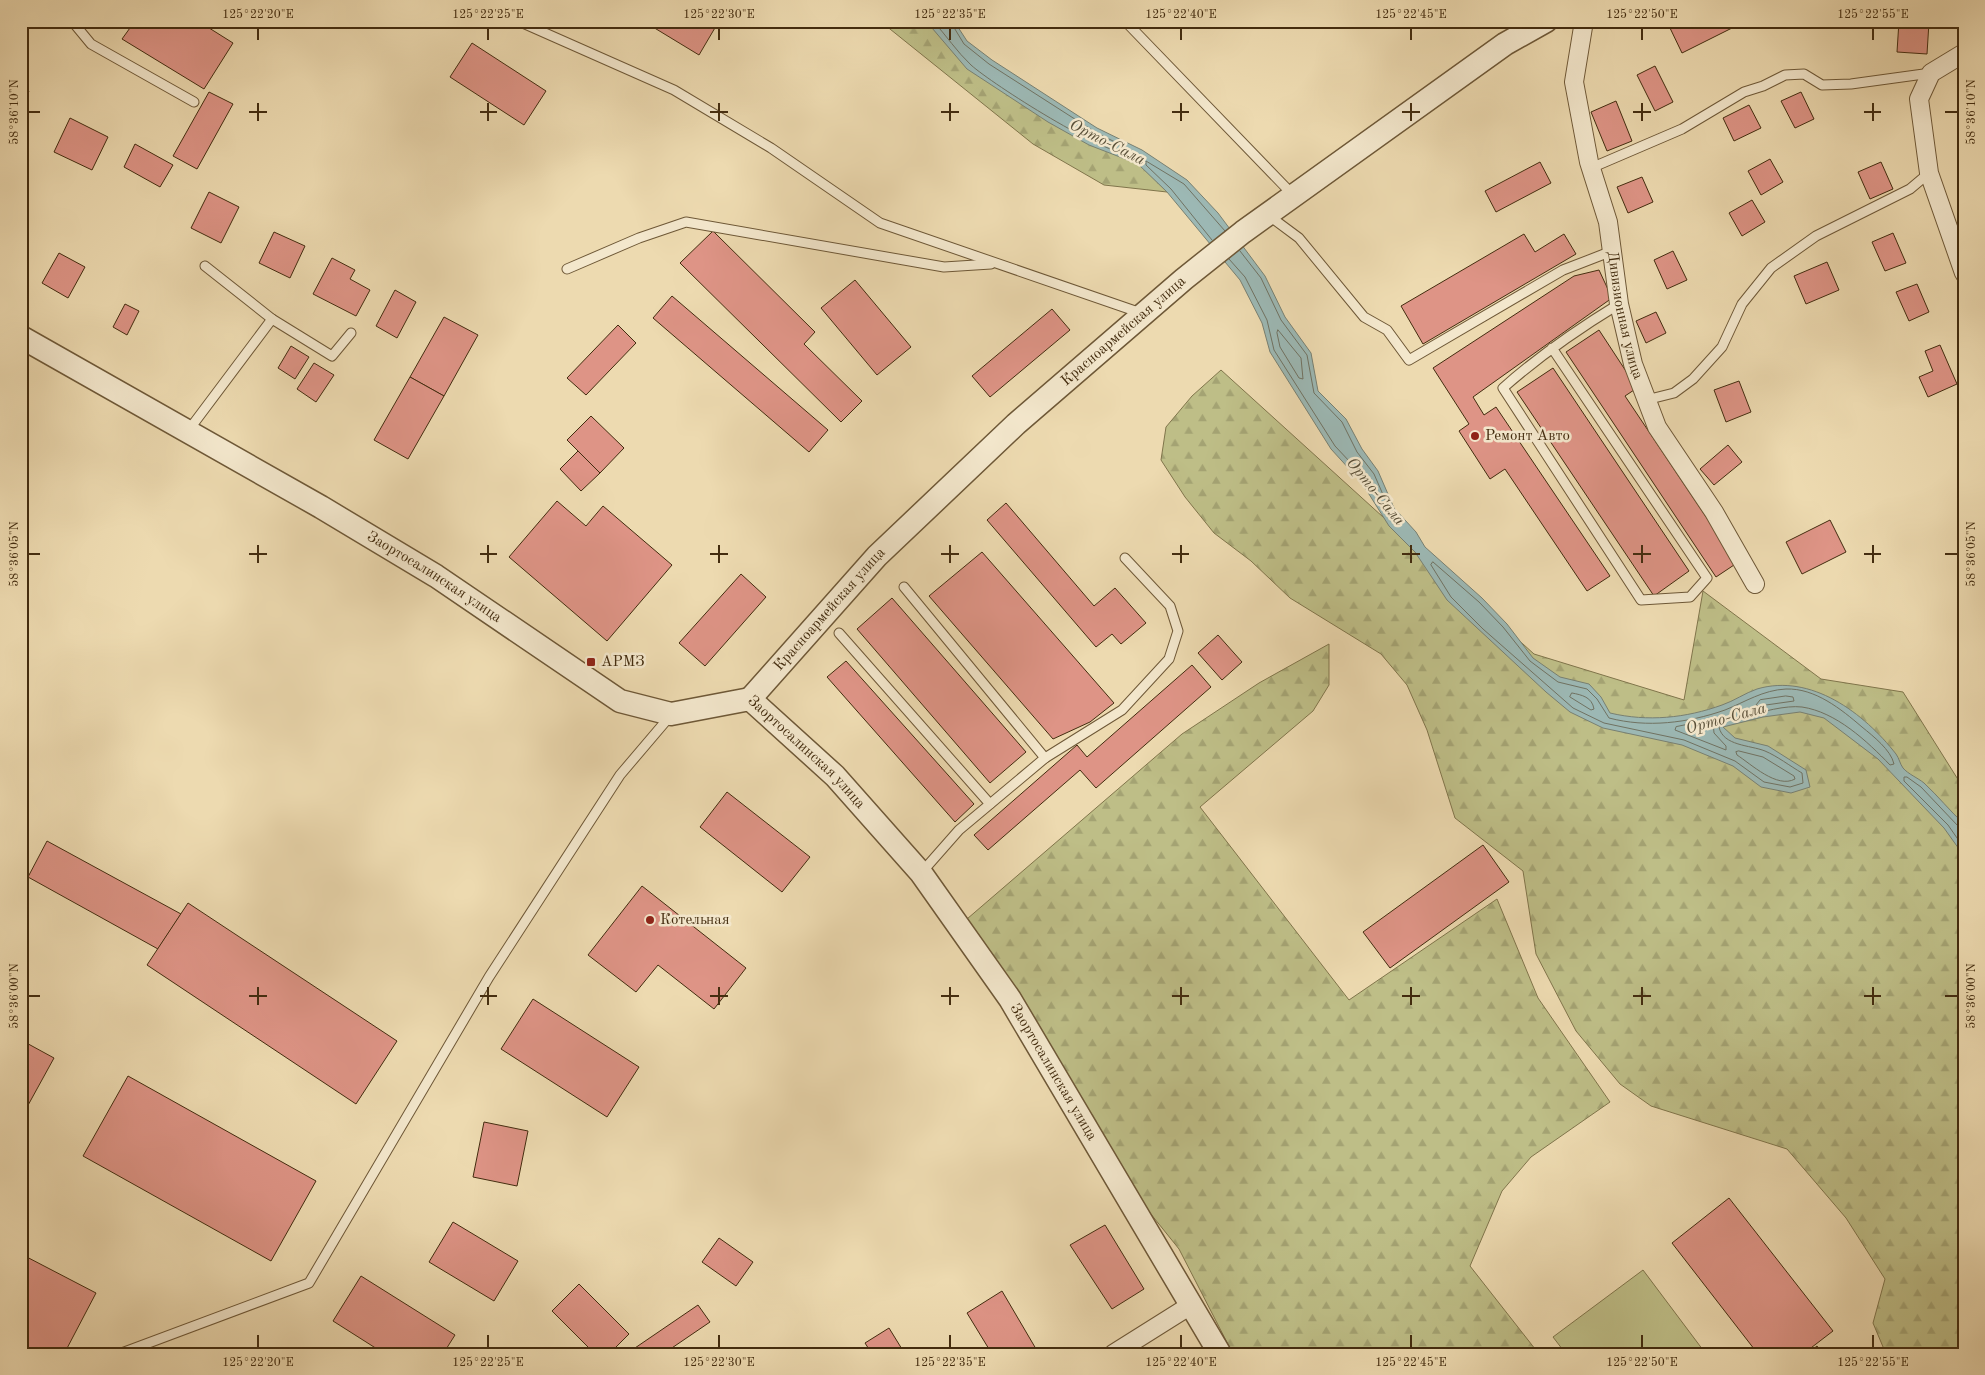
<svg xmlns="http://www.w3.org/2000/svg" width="1985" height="1375" font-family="'Old Standard TT',serif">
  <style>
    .green { fill: #bebe87; stroke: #80754b }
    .forest { fill: url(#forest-firs); stroke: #80754b }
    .water { fill: #9cb8b4; stroke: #788072 }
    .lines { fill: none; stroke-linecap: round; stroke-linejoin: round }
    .shore { stroke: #707262; stroke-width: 1 }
    .building { fill: #de9486; stroke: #432c0f }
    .service-casing { stroke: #6e5837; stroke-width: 11 }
    .minor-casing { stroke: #6e5837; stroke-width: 20 }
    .tertiary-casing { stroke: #6e5837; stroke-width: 25 }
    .service { stroke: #f3e7cc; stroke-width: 9 }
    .minor { stroke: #f3e7cc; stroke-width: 18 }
    .tertiary { stroke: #f3e7cc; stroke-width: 22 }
    .ticks { fill: none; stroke: #432c0f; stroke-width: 2 }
    .poi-dot { fill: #8f2418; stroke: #f3e7cc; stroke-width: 2 }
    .labels { text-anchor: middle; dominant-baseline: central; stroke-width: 5; stroke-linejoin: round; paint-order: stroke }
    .street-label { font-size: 15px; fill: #432c0f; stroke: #f3e7cc }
    .poi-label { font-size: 15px; fill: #432c0f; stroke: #f3e7cc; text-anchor: start }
    .water-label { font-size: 16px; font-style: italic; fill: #594f38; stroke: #f3e7cc }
    .neatline { fill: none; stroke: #432c0f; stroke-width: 2 }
    .ticks-label { font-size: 12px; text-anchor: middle; fill: #432c0f }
  </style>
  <defs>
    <pattern id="forest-firs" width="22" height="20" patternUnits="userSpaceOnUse" patternTransform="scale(1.25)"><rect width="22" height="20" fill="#bebe87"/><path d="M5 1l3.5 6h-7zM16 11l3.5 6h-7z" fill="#a4a373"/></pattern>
  </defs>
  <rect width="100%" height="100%" fill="#eddab0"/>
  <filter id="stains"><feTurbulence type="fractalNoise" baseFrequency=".004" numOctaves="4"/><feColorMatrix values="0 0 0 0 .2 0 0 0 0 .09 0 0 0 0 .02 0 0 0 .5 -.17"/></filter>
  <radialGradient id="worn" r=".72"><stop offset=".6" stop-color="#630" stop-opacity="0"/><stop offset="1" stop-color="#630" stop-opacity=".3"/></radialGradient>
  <path class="green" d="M1643 1270 1706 1354H1566L1553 1337Z"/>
  <g class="forest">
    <path d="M880 21H926L941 37 1138 163 1167 192 1104 185 1033 144Z"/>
    <path d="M1221 370 1534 654 1684 700 1703 591 1821 679 1903 692 1964 789V1354H1886L1873 1323 1885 1279 1846 1218 1787 1149 1651 1106 1620 1084 1576 1031 1536 954 1523 871 1455 818 1427 730 1407 685 1381 654 1290 598 1251 561 1214 533 1185 497 1161 460 1166 427 1192 396Z"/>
    <path d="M1329 644V685L1313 711 1200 807 1349 1000 1497 899 1538 998 1610 1102 1531 1157 1502 1191 1470 1266 1539 1354H1233L1179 1249 1105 1157 960 925 1182 734 1259 683Z"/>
  </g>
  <path class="water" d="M926 21H954L967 41 992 60 1097 128 1142 150 1187 180 1218 213 1265 276 1285 317 1311 353 1318 391 1346 419 1362 449 1378 471 1394 508 1416 532 1425 547 1482 598 1507 624 1533 658 1560 677 1589 684 1601 697 1610 713C1648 722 1686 718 1722 705 1734 701 1745 693 1757 689 1811 673 1864 713 1896 754 1899 758 1900 764 1903 768 1908 774 1918 778 1924 783 1938 796 1950 811 1964 824V856L1944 828 1878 759 1824 718 1800 712 1763 717 1723 727 1735 738 1768 746 1806 770 1810 787 1791 793 1761 787 1733 766 1682 745 1603 728 1570 712 1546 692 1447 600 1415 552 1389 526 1362 483 1331 449 1270 352 1262 323 1240 280 1167 192 1138 164 1089 145 1048 122 967 69Z"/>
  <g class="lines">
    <g class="shore">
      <path d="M933 21C946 35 957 52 971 65 992 84 1108 158 1132 154L1131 150 1095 132 989 64 964 44 950 21"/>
      <path d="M1212 240 1171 189 1146 165V161L1184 184 1225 231"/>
      <path d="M1229 259 1245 277 1267 320 1274 350 1335 446 1366 479 1384 508 1387 509 1388 506 1374 474 1357 452 1342 422 1314 393 1307 355 1281 320 1261 278 1240 251"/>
      <path d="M1278 330 1301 358 1303 379 1299 378 1280 347 1277 333Z"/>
      <path d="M1433 562 1479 602 1503 627 1530 661 1558 682 1587 689 1597 699 1609 718C1647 728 1688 723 1725 710 1745 702 1763 690 1786 689 1815 688 1841 709 1862 727 1873 736 1891 750 1894 764L1890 765C1867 741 1836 712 1802 707 1785 705 1762 712 1746 716 1737 718 1722 718 1719 727 1723 746 1750 745 1765 751 1777 756 1790 766 1802 773L1803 783 1790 787 1764 782 1735 761 1684 740 1604 723 1573 708 1483 629 1451 597 1431 565Z"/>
      <path d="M1572 693C1582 695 1592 697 1594 709L1591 710 1570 697Z"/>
      <path d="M1786 696 1793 697 1794 701 1759 706 1756 705 1760 700Z"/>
      <path d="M1710 720 1713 722 1714 733 1726 746V750L1675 730 1676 727Z"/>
      <path d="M1739 751 1763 757 1794 776 1795 779C1777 789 1751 764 1737 755L1736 752Z"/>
      <path d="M1964 828 1958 826 1921 787 1907 777H1904V781L1948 825 1964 848"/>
    </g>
  </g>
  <g class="building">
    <path d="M135 21H198L233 43 204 89 122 39Z"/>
    <path d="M643 21H719L699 55Z"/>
    <path d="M1683 21H1746L1682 53 1670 28Z"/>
    <path d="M1899 21 1929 22 1927 54 1897 52Z"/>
    <path d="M472 43 546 91 524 125 450 77Z"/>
    <path d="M1655 66 1673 102 1655 111 1637 75Z"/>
    <path d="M21 87 29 91 21 107Z"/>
    <path d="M209 92 233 104 197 169 173 156Z"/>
    <path d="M1801 92 1814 119 1795 128 1781 101Z"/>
    <path d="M1616 101 1632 141 1607 151 1591 112Z"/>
    <path d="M1749 105 1761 128 1734 141 1723 118Z"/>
    <path d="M70 118 108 137 92 170 54 152Z"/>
    <path d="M135 144 173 165 160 187 124 167Z"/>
    <path d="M1770 159 1783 182 1761 195 1748 171Z"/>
    <path d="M1540 162 1551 183 1496 212 1485 191Z"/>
    <path d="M1881 162 1893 189 1870 199 1858 172Z"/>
    <path d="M1642 177 1653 202 1628 213 1617 187Z"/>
    <path d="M209 192 239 207 221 243 191 228Z"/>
    <path d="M1752 200 1765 222 1742 236 1729 213Z"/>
    <path d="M713 231 815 332 804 344 862 401 841 422 680 263Z"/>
    <path d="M274 232 305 246 290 278 259 263Z"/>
    <path d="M1893 233 1906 263 1885 271 1872 242Z"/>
    <path d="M1524 234 1535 252 1564 234 1576 254 1423 344 1401 306Z"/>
    <path d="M1673 251 1687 280 1667 289 1654 260Z"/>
    <path d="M59 253 85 267 68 298 42 283Z"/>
    <path d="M332 258 355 270 350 279 370 290 356 316 313 294Z"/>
    <path d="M1827 262 1839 290 1806 304 1794 276Z"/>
    <path d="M1599 270 1612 298 1473 397 1484 415 1496 407 1610 576 1587 591 1505 469 1490 479 1459 431 1469 424 1433 368 1574 276Z"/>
    <path d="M855 280 911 347 877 375 821 308Z"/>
    <path d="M1917 284 1929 312 1909 321 1896 292Z"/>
    <path d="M395 290 416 302 397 338 376 326Z"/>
    <path d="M672 296 828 430 809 452 653 318Z"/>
    <path d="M125 304 139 311 127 335 113 327Z"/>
    <path d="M1052 309 1070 330 990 397 972 376Z"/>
    <path d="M1656 312 1666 333 1646 343 1636 321Z"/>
    <path d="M444 317 478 335 444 396 410 377Z"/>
    <path d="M618 325 636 343 586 395 567 378Z"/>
    <path d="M1599 330 1637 388 1625 396 1737 563 1716 577 1566 352Z"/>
    <path d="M1940 345 1957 384 1928 397 1919 377 1933 371 1925 351Z"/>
    <path d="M291 346 309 357 295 379 278 368Z"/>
    <path d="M314 363 334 375 316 402 297 389Z"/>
    <path d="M1553 368 1689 571 1654 596 1517 392Z"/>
    <path d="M410 377 444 396 408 459 374 440Z"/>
    <path d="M1739 381 1751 412 1726 422 1714 390Z"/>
    <path d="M591 416 624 448 600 473 567 440Z"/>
    <path d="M1728 445 1742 462 1714 485 1700 469Z"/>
    <path d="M578 451 600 473 581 491 560 469Z"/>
    <path d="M557 501 586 526 603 506 672 565 607 641 509 557Z"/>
    <path d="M1006 503 1094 606 1115 588 1146 623 1121 644 1112 634 1096 647 987 520Z"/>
    <path d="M1830 520 1846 552 1802 574 1786 542Z"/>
    <path d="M982 552 1114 703 1090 722 1053 739 929 596Z"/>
    <path d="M741 574 766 597 705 666 679 643Z"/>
    <path d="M892 598 1026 752 990 783 857 629Z"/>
    <path d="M1218 635 1242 662 1222 680 1198 653Z"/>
    <path d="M846 661 974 804 955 822 827 677Z"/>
    <path d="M1192 665 1211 687 1096 788 1080 770 988 850 974 835 1077 745 1087 757Z"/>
    <path d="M727 792 810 857 782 892 700 827Z"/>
    <path d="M47 841 181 914 158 949 28 877Z"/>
    <path d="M1483 845 1509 882 1390 968 1363 932Z"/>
    <path d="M642 886 746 968 714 1009 658 965 636 992 588 955Z"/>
    <path d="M188 903 397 1041 356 1104 147 965Z"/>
    <path d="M533 999 639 1067 607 1117 501 1049Z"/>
    <path d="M21 1040 54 1058 21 1118Z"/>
    <path d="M128 1076 316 1181 271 1261 83 1156Z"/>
    <path d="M484 1122 528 1131 517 1186 473 1177Z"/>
    <path d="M1729 1198 1833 1331 1803 1354H1758L1672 1243Z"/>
    <path d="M453 1222 518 1261 494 1301 429 1262Z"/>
    <path d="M1105 1225 1144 1289 1112 1309 1070 1245Z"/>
    <path d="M719 1238 753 1262 736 1286 702 1262Z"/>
    <path d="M21 1254 96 1293 64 1354H41L21 1343Z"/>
    <path d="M361 1276 455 1335 443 1354H385L333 1321Z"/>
    <path d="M579 1284 629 1334 609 1354H595L552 1311Z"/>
    <path d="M1002 1291 1039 1354H992L967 1313Z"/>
    <path d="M698 1305 710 1322 663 1354H634L632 1350Z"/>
    <path d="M889 1328 905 1354H872L865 1343Z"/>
    <path d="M1817 1346 1823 1354H1807Z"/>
  </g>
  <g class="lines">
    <defs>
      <g id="service">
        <path d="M72 21 91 44 194 102"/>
        <path d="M518 21 674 90 771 148 880 223 1141 313"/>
        <path d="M1125 21 1294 196"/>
        <path d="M1591 168 1682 129 1744 92 1763 86 1785 75 1804 74 1822 85 1851 84 1931 73"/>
        <path d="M1268 215 1299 238 1364 317 1387 330 1409 360 1563 270 1612 251"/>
        <path d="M205 266 272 319"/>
        <path d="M567 269 639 238 686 222 944 267 991 264"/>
        <path d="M1552 348 1707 578 1690 597 1641 600 1503 388C1539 356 1578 329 1619 304"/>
        <path d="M1646 400 1674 393 1693 379 1722 347 1742 304 1771 268 1816 236 1910 189 1929 173"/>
        <path d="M188 431 272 319 332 356 351 333"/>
        <path d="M904 587 1045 758"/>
        <path d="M839 633 990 804"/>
        <path d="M922 872 959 830 1045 758 1122 710 1169 659 1178 631 1170 606 1125 558"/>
        <path d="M119 1354 309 1283 489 977 620 775 671 715"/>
      </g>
      <g id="minor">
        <path id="s1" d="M1584 21 1574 82 1589 162 1608 222 1619 304 1633 364 1657 427 1714 512 1755 584"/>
        <path d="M1964 53 1931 73 1919 99 1929 173 1964 273"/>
        <path d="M1113 1354 1191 1305"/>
      </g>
      <g id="tertiary">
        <path id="s2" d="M21 337 321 507 436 576 620 701 671 714 750 699 835 776 921 873 1010 999 1220 1354"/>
        <path id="s3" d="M750 699 877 556 1016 424 1184 279 1243 232 1505 44 1546 21"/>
      </g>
    </defs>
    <use href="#service" class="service-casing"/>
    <use href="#minor" class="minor-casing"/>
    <use href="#tertiary" class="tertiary-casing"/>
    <use href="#service" class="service"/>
    <use href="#minor" class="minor"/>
    <use href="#tertiary" class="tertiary"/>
  </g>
  <path class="ticks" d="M258 28V40M488 28V40M719 28V40M950 28V40M1181 28V40M1411 28V40M1642 28V40M1873 28V40M258 103V121M488 103V121M719 103V121M950 103V121M1181 103V121M1411 103V121M1642 103V121M1873 103V121M28 112H40M249 112H267M480 112H497M710 112H728M941 112H959M1172 112H1189M1402 112H1420M1633 112H1651M1864 112H1881M1945 112H1958M258 545V563M488 545V563M719 545V563M950 545V563M1181 545V563M1411 545V563M1642 545V563M1873 545V563M28 554H40M249 554H267M480 554H497M710 554H728M941 554H959M1172 554H1189M1402 554H1420M1633 554H1651M1864 554H1881M1945 554H1958M258 987V1005M488 987V1005M719 987V1005M950 987V1005M1181 987V1005M1411 987V1005M1642 987V1005M1873 987V1005M28 996H40M249 996H267M480 996H497M710 996H728M941 996H959M1172 996H1189M1402 996H1420M1633 996H1651M1864 996H1881M1945 996H1958M258 1335V1348M488 1335V1348M719 1335V1348M950 1335V1348M1181 1335V1348M1411 1335V1348M1642 1335V1348M1873 1335V1348"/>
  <g class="poi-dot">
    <circle cx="1475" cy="436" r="5"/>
    <rect x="586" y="657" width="10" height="10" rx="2.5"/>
    <circle cx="650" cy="920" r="5"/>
  </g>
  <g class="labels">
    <g class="street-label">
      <text stroke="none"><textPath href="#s1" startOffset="301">Дивизионная улица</textPath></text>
      <text stroke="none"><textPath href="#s3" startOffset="525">Красноармейская улица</textPath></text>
      <text stroke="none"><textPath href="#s2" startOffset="478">Заортосалинская улица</textPath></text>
      <text stroke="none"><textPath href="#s3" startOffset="120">Красноармейская улица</textPath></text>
      <text stroke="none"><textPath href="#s2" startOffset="912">Заортосалинская улица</textPath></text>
      <text stroke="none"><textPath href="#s2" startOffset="1318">Заортосалинская улица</textPath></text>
    </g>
    <g class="poi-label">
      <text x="1485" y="436">Ремонт Авто</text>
      <text x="601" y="662">АРМЗ</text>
      <text x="660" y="920">Котельная</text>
    </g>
    <g class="water-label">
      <text transform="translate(1107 143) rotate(27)">Орто-Сала</text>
      <text transform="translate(1375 492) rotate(51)">Орто-Сала</text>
      <text transform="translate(1726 719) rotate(-15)">Орто-Сала</text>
    </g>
  </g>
  <rect width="1985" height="1375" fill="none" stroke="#eddab0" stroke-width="55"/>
  <rect x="28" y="28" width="1930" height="1320" class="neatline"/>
  <g class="ticks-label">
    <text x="258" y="18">125°22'20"E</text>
    <text x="488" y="18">125°22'25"E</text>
    <text x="719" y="18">125°22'30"E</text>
    <text x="950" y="18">125°22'35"E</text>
    <text x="1181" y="18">125°22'40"E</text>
    <text x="1411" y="18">125°22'45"E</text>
    <text x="1642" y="18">125°22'50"E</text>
    <text x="1873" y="18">125°22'55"E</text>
    <text transform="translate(14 112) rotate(-90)" y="4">58°36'10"N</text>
    <text transform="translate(1971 112) rotate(-90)" y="4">58°36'10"N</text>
    <text transform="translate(14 554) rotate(-90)" y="4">58°36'05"N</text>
    <text transform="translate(1971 554) rotate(-90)" y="4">58°36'05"N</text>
    <text transform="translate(14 996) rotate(-90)" y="4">58°36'00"N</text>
    <text transform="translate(1971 996) rotate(-90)" y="4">58°36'00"N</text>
    <text x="258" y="1366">125°22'20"E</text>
    <text x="488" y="1366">125°22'25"E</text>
    <text x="719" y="1366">125°22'30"E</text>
    <text x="950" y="1366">125°22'35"E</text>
    <text x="1181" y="1366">125°22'40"E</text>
    <text x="1411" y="1366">125°22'45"E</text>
    <text x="1642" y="1366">125°22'50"E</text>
    <text x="1873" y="1366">125°22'55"E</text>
  </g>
  <rect width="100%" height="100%" filter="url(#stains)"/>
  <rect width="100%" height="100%" fill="url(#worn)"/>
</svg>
